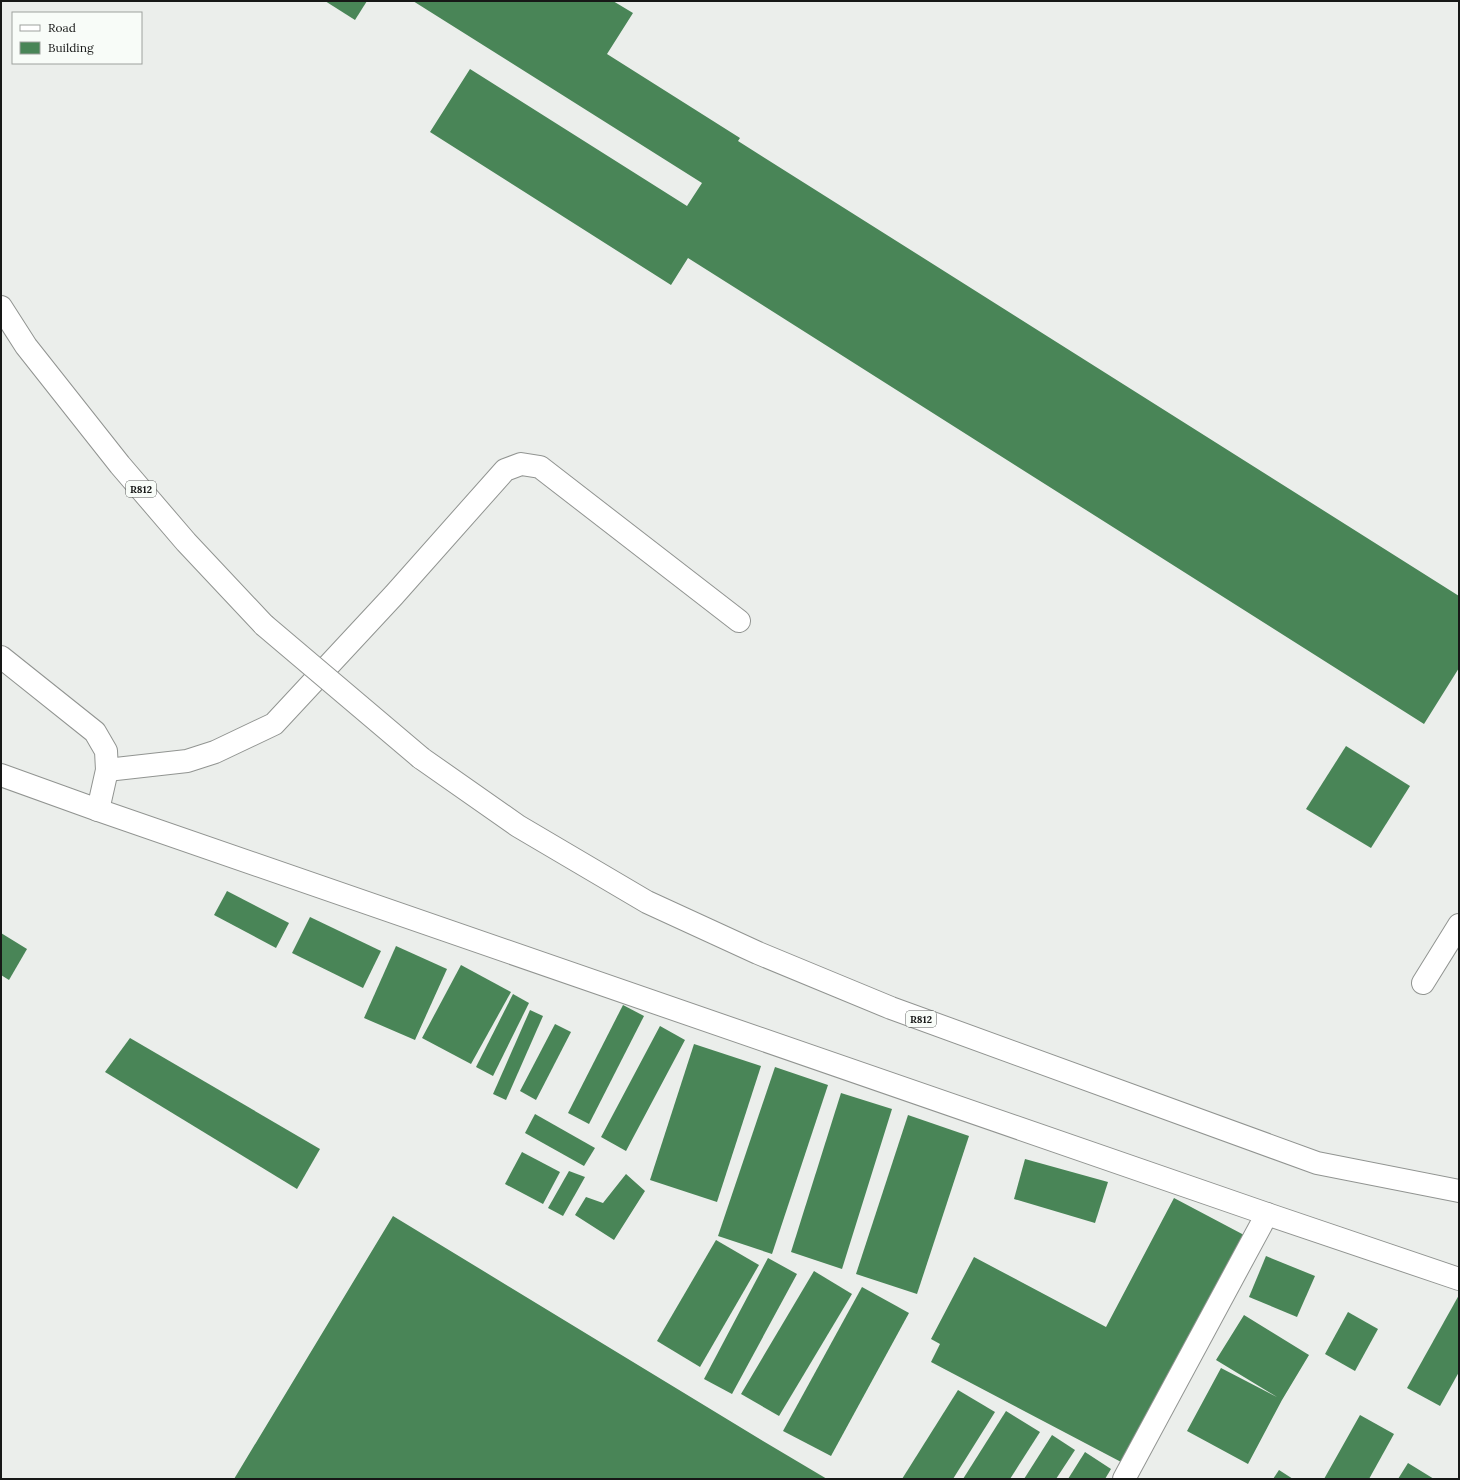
<svg xmlns="http://www.w3.org/2000/svg" width="1460" height="1480" font-family="Lora,serif">
  <style>
    .building { fill: #498557 }
    .lines { fill: none; stroke-linecap: round; stroke-linejoin: round }
    .minor-casing { stroke: #919491; stroke-width: 24 }
    .major-casing { stroke: #919491; stroke-width: 24 }
    .minor { stroke: #fff; stroke-width: 22 }
    .major { stroke: #fff; stroke-width: 22 }
    .major-bridge-casing { stroke: #919491; stroke-width: 24; stroke-linecap: butt }
    .major-bridge { stroke: #fff; stroke-width: 22 }
    .labels { text-anchor: middle; dominant-baseline: central; stroke-width: 3; stroke-linejoin: round; paint-order: stroke }
    .shield { fill: #f8fcf8; stroke: #5a5c5a; stroke-width: 1 }
    .shield-label { font-size: 10px; font-weight: bold; fill: #171817 }
  </style>
  <rect width="100%" height="100%" fill="#ebeeeb"/>
  <g class="building">
    <path d="M325 1H367L355 20Z"/>
    <path d="M413 1H613L633 13 607 54 740 138 738 141 1459 596V668L1424 724 688 258 671 285 430 132 470 69 687 206 702 183Z"/>
    <path d="M1346 746 1410 786 1371 848 1306 809Z"/>
    <path d="M227 891 289 923 276 948 214 915Z"/>
    <path d="M310 917 381 951 363 988 292 953Z"/>
    <path d="M1 933 27 949 9 980 1 975Z"/>
    <path d="M396 946 447 969 415 1040 364 1018Z"/>
    <path d="M461 965 511 992 471 1064 422 1038Z"/>
    <path d="M513 994 529 1003 493 1076 476 1067Z"/>
    <path d="M623 1005 644 1016 589 1124 568 1113Z"/>
    <path d="M530 1010 543 1016 506 1100 493 1094Z"/>
    <path d="M555 1024 571 1032 536 1100 520 1091Z"/>
    <path d="M660 1026 685 1040 626 1151 601 1137Z"/>
    <path d="M130 1038 320 1149 297 1189 105 1072Z"/>
    <path d="M694 1044 761 1066 717 1202 650 1180Z"/>
    <path d="M775 1067 828 1085 772 1254 718 1236Z"/>
    <path d="M841 1093 892 1109 842 1269 791 1252Z"/>
    <path d="M535 1114 595 1148 584 1166 525 1133Z"/>
    <path d="M908 1115 969 1136 917 1294 856 1274Z"/>
    <path d="M522 1152 560 1172 543 1204 505 1184Z"/>
    <path d="M1025 1159 1108 1182 1095 1223 1014 1199Z"/>
    <path d="M569 1171 585 1177 563 1216 548 1208Z"/>
    <path d="M626 1174 645 1191 614 1240 575 1215 586 1197 603 1203Z"/>
    <path d="M1174 1198 1244 1235 1123 1463 931 1362 940 1344 931 1339 974 1257 1106 1327Z"/>
    <path d="M393 1216 763 1441 827 1479H234Z"/>
    <path d="M716 1240 759 1265 700 1367 657 1341Z"/>
    <path d="M1266 1256 1315 1276 1297 1317 1249 1297Z"/>
    <path d="M768 1258 797 1274 732 1394 704 1379Z"/>
    <path d="M814 1271 852 1294 779 1416 741 1394Z"/>
    <path d="M862 1287 909 1313 831 1456 783 1431Z"/>
    <path d="M1459 1295V1372L1440 1406 1407 1388Z"/>
    <path d="M1348 1312 1378 1329 1355 1371 1325 1354Z"/>
    <path d="M1244 1315 1309 1355 1282 1400 1248 1464 1187 1431 1221 1368 1277 1397 1216 1360Z"/>
    <path d="M958 1390 995 1412 953 1479H902Z"/>
    <path d="M1006 1411 1040 1432 1010 1479H963Z"/>
    <path d="M1360 1415 1394 1434 1369 1479H1324Z"/>
    <path d="M1052 1435 1075 1450 1056 1479H1024Z"/>
    <path d="M1085 1452 1111 1469 1105 1479H1068Z"/>
    <path d="M1408 1463 1434 1479H1398Z"/>
    <path d="M1279 1470 1293 1479H1273Z"/>
  </g>
  <g class="lines">
    <defs>
      <g id="minor">
        <path d="M1 657 95 732 106 751 107 770 98 810"/>
        <path d="M107 770 187 761 215 752 274 724 394 595 505 470 521 464 540 467 739 621"/>
        <path d="M1 775 98 810 1267 1214 1459 1279"/>
        <path d="M1423 983 1459 925"/>
        <path d="M1124 1479 1267 1214"/>
      </g>
      <g id="major">
        <path d="M1 307 26 346 120 465 186 542 264 625"/>
        <path d="M421 758 518 826 647 902 758 953 891 1008 1317 1163 1459 1191"/>
      </g>
    </defs>
    <use href="#minor" class="minor-casing"/>
    <use href="#major" class="major-casing"/>
    <use href="#minor" class="minor"/>
    <use href="#major" class="major"/>
    <defs>
      <path id="major-bridge" d="M264 625 421 758"/>
    </defs>
    <use href="#major-bridge" class="major-bridge-casing"/>
    <use href="#major-bridge" class="major-bridge"/>
  </g>
  <g class="labels">
    <g class="shield">
      <rect x="126" y="481" width="30" height="16" rx="3"/>
      <rect x="906" y="1011" width="30" height="16" rx="3"/>
    </g>
    <g class="shield-label">
      <text x="141" y="489">R812</text>
      <text x="921" y="1019">R812</text>
    </g>
  </g>
  <rect width="1460" height="1480" fill="none" stroke="#171817" stroke-width="4"/>
  <rect x="12" y="12" width="130" height="52" fill="#f8fcf8" stroke="#9ea19e"/>
  <rect x="20" y="25" width="20" height="6" fill="#ffffff" stroke="#9ea19e"/>
  <text x="48" y="32" font-size="12" fill="#171817">Road</text>
  <rect x="20" y="42" width="20" height="12" fill="#498557" stroke="#9ea19e"/>
  <text x="48" y="52" font-size="12" fill="#171817">Building</text>
</svg>
